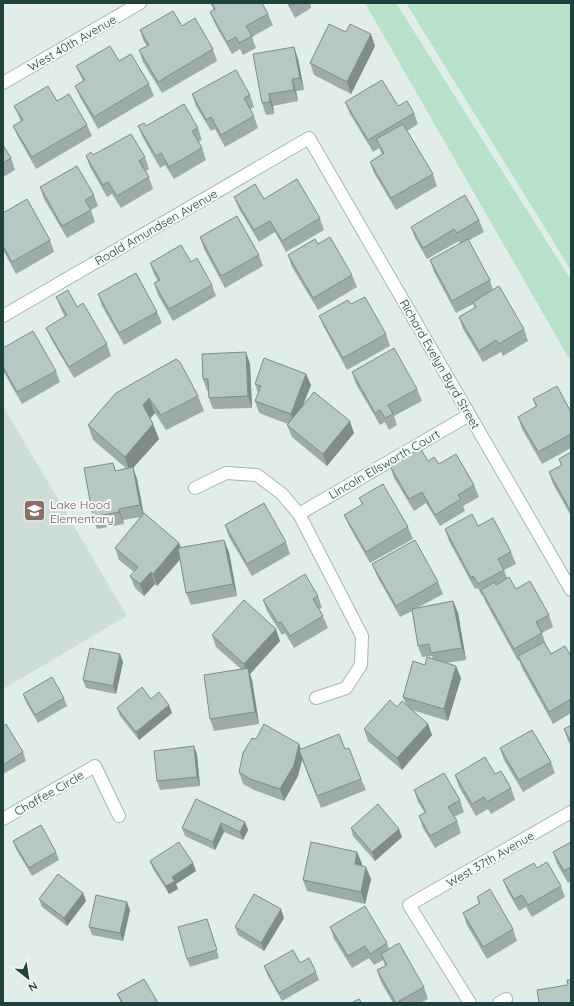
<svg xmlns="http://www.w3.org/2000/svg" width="574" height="1006" font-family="Quicksand,sans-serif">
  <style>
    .built { fill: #cfddd9 }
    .green { fill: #b7e1c8 }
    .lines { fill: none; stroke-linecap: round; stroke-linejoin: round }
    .minor-casing { stroke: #a3b6b2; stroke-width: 14 }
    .minor { stroke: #fff; stroke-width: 12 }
    .wall { fill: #9daca8 }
    .shaded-wall { fill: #7f8c88 }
    .building { fill: #b6c8c3; stroke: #7f8c88 }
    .labels { text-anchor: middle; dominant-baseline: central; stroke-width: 4; stroke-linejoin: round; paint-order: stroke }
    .street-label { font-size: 12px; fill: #1f403c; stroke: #f2f9f7 }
    .education-label { font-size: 12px; fill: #785e54; stroke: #f2f9f7; text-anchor: start }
  </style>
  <rect width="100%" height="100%" fill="#e1ede9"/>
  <path class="built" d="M3 406 127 616 3 689Z"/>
  <g class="green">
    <path d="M365 3H396L571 280V362Z"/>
    <path d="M406 3H571V270Z"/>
  </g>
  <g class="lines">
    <defs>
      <g id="minor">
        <path d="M3 83 140 3"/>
        <path d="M3 316 309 138 571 590"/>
        <path d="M195 488 226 473 257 475 282 494 299 514 362 636 361 665 346 688 316 698"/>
        <path d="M299 514 469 415"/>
        <path d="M3 819 95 766 119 816"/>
        <path d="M470 1003 409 905 571 812"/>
        <path d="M499 1003 506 999"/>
      </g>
    </defs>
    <use href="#minor" class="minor-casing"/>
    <use href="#minor" class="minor"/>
  </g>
  <g class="wall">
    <path d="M210 3H262L268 14 273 25 252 37 256 48 243 55 240 49 232 54 215 24 210 12 214 10Z"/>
    <path d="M287 3H310L311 8 295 18Z"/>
    <path d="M140 30 213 49 217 61 162 93 143 62 139 50 147 46 144 42Z"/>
    <path d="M346 32 375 46 351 94 314 75 310 63Z"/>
    <path d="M294 47 298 59 304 90 296 91 298 101 273 106 274 114 266 115 262 103Z"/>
    <path d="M119 61 149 84 154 96 98 129 80 97 75 86 83 81 81 77 76 66Z"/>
    <path d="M192 94 250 95 254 107 250 109 254 116 258 128 225 147 215 129 211 131 196 106Z"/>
    <path d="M57 101 87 125 92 136 36 169 18 137 13 126 21 121 19 117 14 106Z"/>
    <path d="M345 102 398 106 414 113 418 124 407 131 433 174 437 186 396 210 374 173 370 162 382 154 379 148 373 152 350 114Z"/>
    <path d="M138 126 198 128 202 140 198 142 202 148 206 160 174 179 165 165 160 168 143 138Z"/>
    <path d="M3 145 11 158 15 170 3 177Z"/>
    <path d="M93 155 145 157 149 169 146 171 149 177 153 189 121 208 112 194 107 197 90 167 86 156Z"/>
    <path d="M40 187 94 195 98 206 91 210 95 222 67 238 44 199Z"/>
    <path d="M234 197 264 199 320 218 324 230 286 252 275 232 259 242 239 209Z"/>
    <path d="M3 213 50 240 54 252 16 274 3 250Z"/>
    <path d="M479 220 484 232 468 241 490 280 493 290 524 329 528 341 503 356 501 352 483 362 463 329 459 317 475 308 473 304 456 313 434 272 430 260 460 244 459 241 427 259 415 238 411 227Z"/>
    <path d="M200 237 259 255 263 266 225 288 204 249Z"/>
    <path d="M318 244 352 275 357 287 318 310 292 267 288 255Z"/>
    <path d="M191 262 212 285 216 296 173 321 158 295 154 283 158 281 154 274 150 263Z"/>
    <path d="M98 294 157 312 162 323 124 345 102 306Z"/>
    <path d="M56 297 77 307 107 344 111 356 74 378 51 339 46 328 65 317 61 309Z"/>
    <path d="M351 304 386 334 390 346 347 370 324 327 319 316Z"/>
    <path d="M3 348 56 371 60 382 22 404 3 371Z"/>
    <path d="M246 352 250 364 252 408 213 409 209 398 208 391H207L203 379Z"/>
    <path d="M352 372 417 389 422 401 394 416 397 425 389 430 385 422 380 425 356 384Z"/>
    <path d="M306 374 311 385 303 405 354 433 327 466 292 437 287 425 288 424 259 413 255 401 258 393 255 384Z"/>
    <path d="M116 393 198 396 204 411 166 430 155 413 150 418 153 424 159 439 133 468 137 479 144 514 179 543 181 548 229 552 237 596 191 605 186 593 180 559 157 586 155 584 144 596 135 588 130 576 134 572 119 560 115 548 141 517 123 520 124 524 97 529 93 517 113 463 116 471 127 469 93 440 88 425Z"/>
    <path d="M533 399 571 412V448L542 464 522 429 518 417 536 407Z"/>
    <path d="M571 452V516L553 484 549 472 561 465 559 459Z"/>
    <path d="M428 461 439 464 474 485 479 497 463 506 465 511 440 526 426 503 414 511 394 478 390 466Z"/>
    <path d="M359 498 408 527 413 539 370 563 349 526 344 515 362 505Z"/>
    <path d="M225 525 286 542 290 554 252 576 229 537Z"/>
    <path d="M478 526 511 552 516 564 504 570 507 578 516 589 549 615 553 627 542 633 546 645 551 654 571 656V713L553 724 522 668 519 660 518 661 485 601 483 595 482 596 478 588 475 589 449 541 445 529Z"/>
    <path d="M372 564 438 582 443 594 417 608 453 601 458 613 466 660 446 663 461 678 448 721 412 710 428 724 432 735 402 770 368 741 364 729 397 707 406 705 403 697 433 659 432 656 422 657 418 646 412 611 400 617 377 576Z"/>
    <path d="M318 596 322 608 319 609 323 616 328 628 294 648 285 633 282 635 267 611 263 600Z"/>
    <path d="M212 635 280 641 250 674 252 680 259 724 214 731 210 719 241 669 216 647Z"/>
    <path d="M123 662 116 694 86 688 83 680Z"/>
    <path d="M23 694 64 698 67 706 38 723 26 702Z"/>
    <path d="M151 699 172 713 139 740 120 716 117 708Z"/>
    <path d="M571 725V746L568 741 564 729Z"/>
    <path d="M3 726 23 752 26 761 3 774Z"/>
    <path d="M256 739 299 744 301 749H345L361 779 366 790 321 808 302 760 298 776 284 801 254 790 243 784 239 772Z"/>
    <path d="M194 746 197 755 200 786 160 790 157 781Z"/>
    <path d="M500 748 551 762 555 773 523 792 504 760Z"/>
    <path d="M495 774 511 788 515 800 491 814 488 809 476 816 459 787 455 775Z"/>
    <path d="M414 790 460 800 464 812 454 817 457 821 461 833 435 848 423 828 419 816 425 813 418 802Z"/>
    <path d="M196 799 245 822 248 830 243 840 224 832 215 850 185 836 182 828Z"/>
    <path d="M351 828 402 837 375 861 353 836Z"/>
    <path d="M13 841 56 852 59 860 32 876 16 849Z"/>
    <path d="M571 842V881L568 883 557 864 553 852Z"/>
    <path d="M357 852 362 864 361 866 371 879 365 904 307 891 303 880Z"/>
    <path d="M150 861 193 863 196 871 176 884 178 889 169 894 153 869Z"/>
    <path d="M537 868 561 886 565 897 532 917 526 907 519 911 508 892 503 880Z"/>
    <path d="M83 893 86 901 67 926 42 907 39 899Z"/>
    <path d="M477 897 513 929 517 941 487 959 467 925 463 913 479 904Z"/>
    <path d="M130 910 123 941 92 935 89 927Z"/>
    <path d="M284 918 264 951 238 935 235 927Z"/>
    <path d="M207 919 219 958 190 967 187 959Z"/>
    <path d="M330 927 387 943 389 949 424 987 428 999 420 1003H393L381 982 377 970 385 966 383 960 374 965 369 958 352 968 334 939Z"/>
    <path d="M300 963 316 972 319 980 282 1001 267 974 264 966Z"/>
    <path d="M117 994 158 1003H121Z"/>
  </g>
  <g class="shaded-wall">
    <path d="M371 34 375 46 351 94 347 82Z"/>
    <path d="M294 47 298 59 304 90 300 78Z"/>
    <path d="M292 79 296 91 298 101 294 90Z"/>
    <path d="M269 94 273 106 274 114 270 102Z"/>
    <path d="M246 352 250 364 252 408 248 396Z"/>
    <path d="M306 374 311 385 295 426 291 414Z"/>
    <path d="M149 398 155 413 149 420 143 405Z"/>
    <path d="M350 421 354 433 327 466 323 454Z"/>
    <path d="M153 424 159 439 133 468 137 479 144 517 140 505 130 472 125 457Z"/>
    <path d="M119 509 123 520 124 524 119 512Z"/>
    <path d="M224 540 229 552 237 596 233 584Z"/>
    <path d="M179 543 184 555 157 586 153 574Z"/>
    <path d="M151 572 155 584 144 596 140 584Z"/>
    <path d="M453 601 458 613 466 660 462 648Z"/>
    <path d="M276 629 280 641 250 674 252 680 259 724 255 712 249 676 244 664Z"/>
    <path d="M120 654 123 662 116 694 113 686Z"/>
    <path d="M456 666 461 678 448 721 444 709Z"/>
    <path d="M169 705 172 713 139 740 136 732Z"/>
    <path d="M428 724 432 735 402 770 397 758Z"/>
    <path d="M299 744 303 756 298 776 284 801 280 789Z"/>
    <path d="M194 746 197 755 200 786 197 777Z"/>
    <path d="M245 822 248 830 243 840 240 832Z"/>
    <path d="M221 823 224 832 215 850 213 842Z"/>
    <path d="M399 829 402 837 375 861 372 852Z"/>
    <path d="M357 852 362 864 359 876 355 864Z"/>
    <path d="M193 863 196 871 176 884 178 889 169 894 166 886 172 877Z"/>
    <path d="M366 867 371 879 365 904 361 892Z"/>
    <path d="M83 893 86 901 67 926 64 918Z"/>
    <path d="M127 902 130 910 123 941 120 933Z"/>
    <path d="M281 909 284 918 264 951 261 943Z"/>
  </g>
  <g class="building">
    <path d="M212 3H262L268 14 246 26 252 36 239 43 236 37 227 42 210 12 215 9Z"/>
    <path d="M289 3H296L291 6Z"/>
    <path d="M173 11 182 26 195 18 213 49 158 82 139 50 149 45 140 30Z"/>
    <path d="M329 24 346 32 350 24 371 34 347 82 310 63Z"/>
    <path d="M110 46 119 61 131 54 149 84 94 117 75 86 85 80 76 66Z"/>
    <path d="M294 47 300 78 292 79 294 90 269 94 270 102 262 103 253 54Z"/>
    <path d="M236 70 250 95 244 98 254 116 221 135 211 117 206 120 192 94Z"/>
    <path d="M382 80 398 106 407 101 414 113 368 140 345 102Z"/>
    <path d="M48 86 57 101 69 94 87 125 32 157 13 126 23 120 14 106Z"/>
    <path d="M184 104 198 128 192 131 202 148 169 167 161 153 156 156 138 126 144 123 146 126Z"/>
    <path d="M403 124 433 174 391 198 370 162 384 153 376 139Z"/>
    <path d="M131 134 145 157 139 161 149 177 117 196 108 182 103 185 86 156 91 152 93 155Z"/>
    <path d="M3 145 11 158 3 163Z"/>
    <path d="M77 166 94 195 85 200 91 210 62 226 40 187Z"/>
    <path d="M297 179 320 218 282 241 270 221 254 230 234 197 255 184 264 199Z"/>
    <path d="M465 195 479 220 457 233 454 229 423 248 411 227Z"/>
    <path d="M27 199 50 240 12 262 3 246V213Z"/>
    <path d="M237 216 259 255 221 276 200 237Z"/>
    <path d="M330 237 352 275 313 298 288 255 315 239 318 244Z"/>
    <path d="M468 239 490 280 452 301 430 260Z"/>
    <path d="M181 245 191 262 197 258 212 285 169 309 154 283 160 280 150 263Z"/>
    <path d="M136 273 157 312 119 333 98 294Z"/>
    <path d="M499 286 524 329 499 344 496 340 479 351 459 317 476 307 473 302Z"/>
    <path d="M68 290 77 307 83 303 107 344 69 367 46 328 67 315 56 297Z"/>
    <path d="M365 297 386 334 343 358 319 316 348 300 351 304Z"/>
    <path d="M33 331 56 371 17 392 3 367V348Z"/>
    <path d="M394 348 417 389 388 405 393 414 385 418 380 410 375 413 352 372Z"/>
    <path d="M246 352 248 396 209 398 208 379H203L202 354Z"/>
    <path d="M264 358 306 374 291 414 255 401 261 386 255 384Z"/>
    <path d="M176 359 180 362 198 396 161 415 149 398 143 405 153 424 125 457 88 425 116 393Z"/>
    <path d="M557 386 571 412V434L538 452 518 417 537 406 533 399Z"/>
    <path d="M314 392 350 421 323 454 287 425Z"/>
    <path d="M420 448 428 461 434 457 439 464 456 454 474 485 458 495 461 499 435 515 422 492 409 499 390 466Z"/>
    <path d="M571 452V509L570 510 549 472 562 465 559 459Z"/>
    <path d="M113 463 115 471 133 467 140 505 119 509V512L93 517 84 468Z"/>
    <path d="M383 484 408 527 366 552 344 515 363 504 359 498Z"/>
    <path d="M264 503 286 542 247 564 225 525Z"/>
    <path d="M144 513 179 543 153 574 151 572 140 584 130 576 138 567 115 548Z"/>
    <path d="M472 514 478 526 493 518 511 552 498 559 504 570 478 584 473 576 471 578 445 529Z"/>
    <path d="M224 540 233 584 186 593 178 548Z"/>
    <path d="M415 540 438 582 396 606 372 564Z"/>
    <path d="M305 574 318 596 313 599 323 616 290 636 281 622 278 623 263 600Z"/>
    <path d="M509 577 516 589 530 581 549 615 536 622 542 633 514 649 481 590 495 582 496 585Z"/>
    <path d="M244 600 276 629 244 664 212 635Z"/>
    <path d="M453 601 462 648 431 653 429 644 418 646 412 609Z"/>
    <path d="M544 642 551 654 565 646 571 656V699L549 712 518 656Z"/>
    <path d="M90 648 120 654 113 686 83 680Z"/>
    <path d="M427 657 456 666 444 709 403 697 413 661 425 665Z"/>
    <path d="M248 668 255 712 210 719 204 675Z"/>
    <path d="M52 677 64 698 35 715 23 694Z"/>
    <path d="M142 687 151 699 159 692 169 705 136 732 117 708Z"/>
    <path d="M390 700 397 707 402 701 428 724 397 758 364 729Z"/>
    <path d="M6 724 23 752 3 765V726Z"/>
    <path d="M264 724 299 744 294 765 280 789 250 779 239 772 243 753 252 738 256 739Z"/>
    <path d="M571 725V742L564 729Z"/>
    <path d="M532 730 551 762 519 780 500 748Z"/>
    <path d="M339 734 345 749 349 748 361 779 317 796 299 750Z"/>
    <path d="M194 746 197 777 157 781 154 751Z"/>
    <path d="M485 757 495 774 501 771 511 788 487 802 484 797 472 804 455 775Z"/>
    <path d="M444 773 460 800 448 807 457 821 430 836 419 816 426 812 414 790Z"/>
    <path d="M196 799 245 822 240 832 221 823 213 842 182 828Z"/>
    <path d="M378 804 399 829 372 852 351 828Z"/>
    <path d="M41 825 56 852 29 868 13 841Z"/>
    <path d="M179 842 193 863 172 877 175 881 166 886 150 861Z"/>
    <path d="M311 842 357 852 355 864 366 867 361 892 303 880Z"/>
    <path d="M571 842V867L564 871 553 852Z"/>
    <path d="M547 862 561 886 528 905 522 895 514 899 503 880 534 863 537 868Z"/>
    <path d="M58 874 83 893 64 918 39 899Z"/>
    <path d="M490 889 513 929 483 947 463 913 480 903 477 897Z"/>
    <path d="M254 894 281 909 261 943 235 927Z"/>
    <path d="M96 895 127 902 120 933 89 927Z"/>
    <path d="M365 906 387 943 370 954 365 946 348 956 330 927Z"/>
    <path d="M207 919 217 950 187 959 178 927Z"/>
    <path d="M399 943 424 987 396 1003 377 970 387 965 381 954Z"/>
    <path d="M293 950 300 963 309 958 316 972 279 993 264 966Z"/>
    <path d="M144 979 158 1003H123L117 994Z"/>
    <path d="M567 980H571V1003H539L537 990 568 985Z"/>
    <path d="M359 999 362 1003H351Z"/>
  </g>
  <defs>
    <symbol id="school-square" viewBox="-11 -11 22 22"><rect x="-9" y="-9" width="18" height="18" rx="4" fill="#8d6e63" stroke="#f2f9f7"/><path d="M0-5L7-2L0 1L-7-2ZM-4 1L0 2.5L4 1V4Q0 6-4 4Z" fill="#fff"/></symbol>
  </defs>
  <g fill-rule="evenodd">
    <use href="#school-square" x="22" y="498" width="25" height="25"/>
  </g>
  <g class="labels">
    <g class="street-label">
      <text transform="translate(72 43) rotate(-30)">West 40th Avenue</text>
      <text transform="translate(156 227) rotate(-30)">Roald Amundsen Avenue</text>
      <text transform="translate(440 364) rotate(60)">Richard Evelyn Byrd Street</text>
      <text transform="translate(384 464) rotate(-30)">Lincoln Ellsworth Court</text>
      <text transform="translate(49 793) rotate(-30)">Chaffee Circle</text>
      <text transform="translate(490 859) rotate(-30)">West 37th Avenue</text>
    </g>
    <g class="education-label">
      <text x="50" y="504">Lake Hood<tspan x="50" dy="14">Elementary</tspan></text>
    </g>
  </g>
  <rect width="574" height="1006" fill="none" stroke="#1f403c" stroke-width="8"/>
  <g transform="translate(28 978) rotate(150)" stroke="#f2f9f7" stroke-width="3" paint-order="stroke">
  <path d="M0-3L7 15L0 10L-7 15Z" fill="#1f403c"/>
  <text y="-6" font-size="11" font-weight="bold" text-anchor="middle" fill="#1f403c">N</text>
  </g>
</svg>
